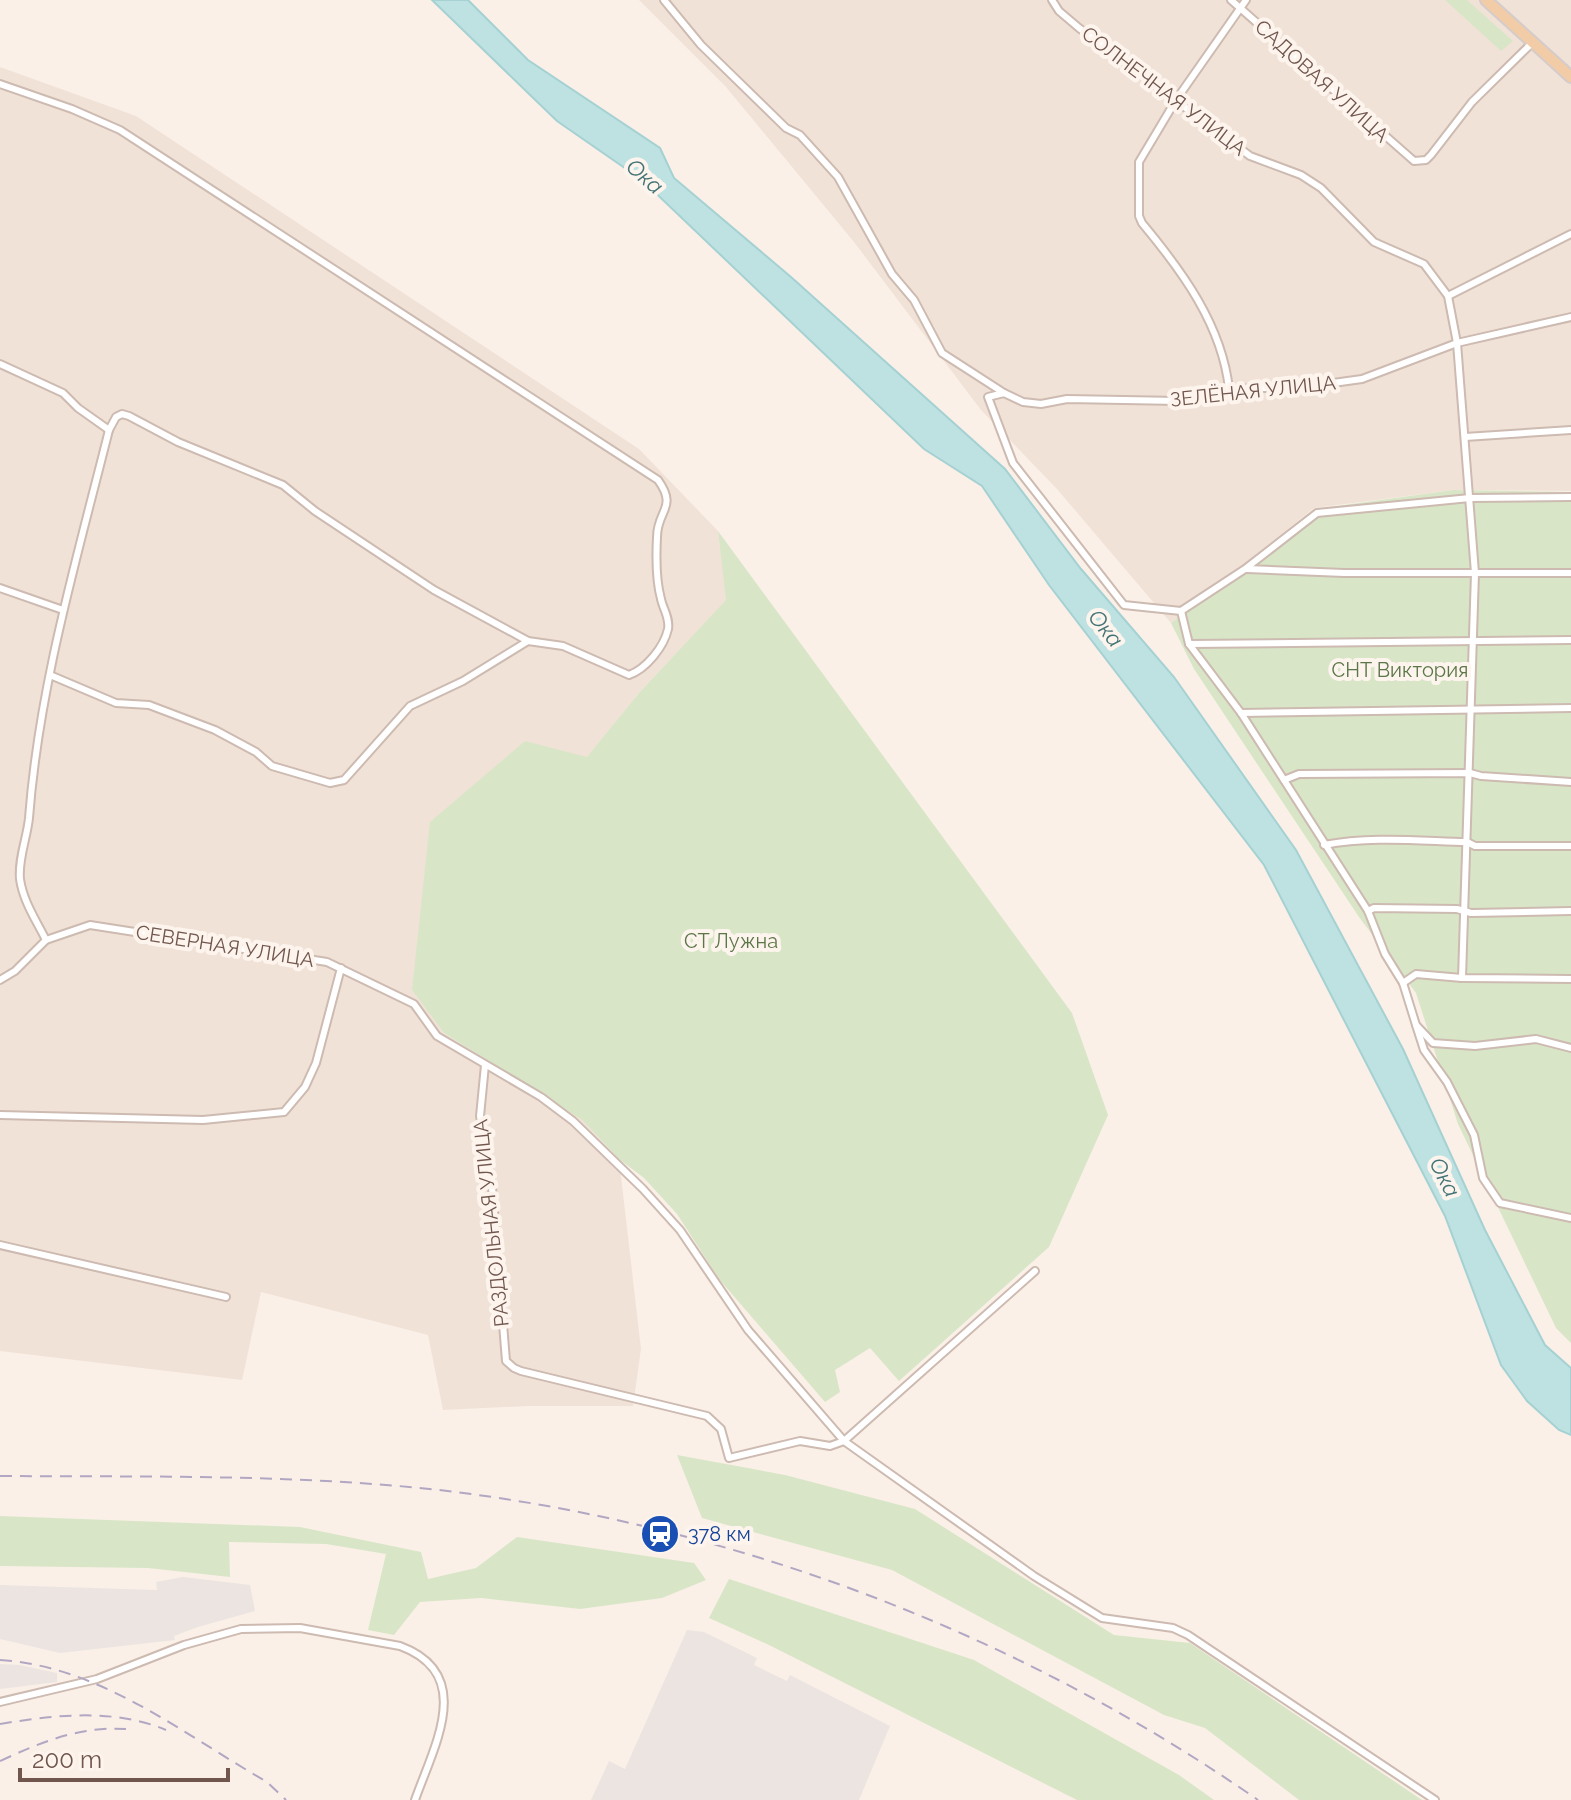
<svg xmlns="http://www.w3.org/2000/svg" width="1571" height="1800" font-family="Raleway,sans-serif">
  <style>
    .residential { fill: #f1e2d7 }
    .industrial { fill: #ebe4e1 }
    .green { fill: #d8e6c7 }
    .water { fill: #bee1e2; stroke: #a5d1d3; stroke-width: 2 }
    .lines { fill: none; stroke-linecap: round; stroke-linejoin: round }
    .street-casing { stroke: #cdbab1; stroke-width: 10 }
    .primary-casing { stroke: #d4ccca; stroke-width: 14 }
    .street { stroke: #fff; stroke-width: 6 }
    .primary { stroke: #f2cca7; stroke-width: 10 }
    .rail { stroke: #b2a7c3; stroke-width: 2; stroke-dasharray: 12 8; stroke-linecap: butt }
    .labels { text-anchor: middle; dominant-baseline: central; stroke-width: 8; stroke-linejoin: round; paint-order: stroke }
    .street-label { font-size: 20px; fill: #71564e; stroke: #fdf5ed }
    .park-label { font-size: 20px; fill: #5b7647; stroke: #fdf5ed }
    .transit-label { font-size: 20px; fill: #164399; stroke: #fdf5ed; text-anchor: start }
    .water-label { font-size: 22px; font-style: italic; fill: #437375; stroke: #fdf5ed }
  </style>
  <rect width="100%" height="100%" fill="#faf0e7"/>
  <g class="residential">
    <path d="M639 0H1571V491L1453 490 1314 508 1171 623 1057 489 981 410 854 242 726 87Z"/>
    <path d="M0 67 136 116 639 449 718 531 727 600 639 693 587 758 444 1033 582 1120 619 1159 641 1349 633 1406H528L443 1410 428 1335 261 1292 242 1380 0 1351Z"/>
  </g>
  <g class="industrial">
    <path d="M183 1577 250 1585 255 1611 198 1627 174 1636 175 1640 60 1653 0 1639V1585L157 1590 156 1582Z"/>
    <path d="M687 1630 704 1632 757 1658 754 1665 787 1681 790 1675 890 1726 859 1800H591L609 1761 625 1769Z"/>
    <path d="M0 1664 19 1665 57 1673V1682L0 1689Z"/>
  </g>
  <g class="green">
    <path d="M1445 0H1467L1513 41 1501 51Z"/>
    <path d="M1453 490 1571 492V1343L1556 1328 1458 1124 1416 993 1359 917 1194 669 1171 623 1315 509Z"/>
    <path d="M718 531 1072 1013 1108 1115 1049 1247 899 1381 870 1348 835 1370 840 1392 825 1402 719 1279 677 1214 644 1178 619 1159 582 1120 444 1033 412 990 430 822 525 741 587 757 639 693 726 600Z"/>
    <path d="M677 1455 785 1475 915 1509 1114 1635 1190 1643 1422 1800H1299L1205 1728 1164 1715 892 1570 702 1518Z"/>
    <path d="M0 1516 300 1527 421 1552 428 1579 476 1568 517 1537 694 1563 706 1580 662 1598 580 1609 481 1598 420 1602 394 1635 368 1630 386 1554 326 1544 229 1542 230 1577 148 1568 0 1566Z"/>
    <path d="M729 1579 974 1660 1179 1775 1214 1800H1077L769 1645 709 1618Z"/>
  </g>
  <path class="water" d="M432 0H468L528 60 660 148 674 178 791 277 1005 469 1081 569 1174 677 1296 850 1403 1049 1485 1230 1545 1345 1571 1368V1435L1559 1430 1527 1401 1501 1365 1445 1216 1264 865 1049 585 982 486 924 449 642 180 557 121Z"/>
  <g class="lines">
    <defs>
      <g id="street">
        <path d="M664 0 701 45 786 128 800 135 838 177 892 274 914 300 942 353 1004 393"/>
        <path d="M1052 0 1059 11 1079 28 1250 156 1301 175 1321 188 1374 242 1424 264 1448 296 1457 343 1475 573 1462 978"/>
        <path d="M1231 0 1414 161 1426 160 1431 155 1472 102 1533 42"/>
        <path d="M0 84 72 109 120 130 658 480C678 508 657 510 657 537 656 556 656 581 661 599 663 609 670 618 668 629 664 647 646 669 629 675L563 646 528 641 434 590 315 511 283 485 178 442 129 416 122 414 116 417 109 430C77 558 39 686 29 818 27 838 18 859 20 879 23 901 36 920 46 940"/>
        <path d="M1448 296 1571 234"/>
        <path d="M1571 317 1457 343 1362 379 1304 387 1229 389 1179 401 1067 399 1041 404 1023 402 1004 393 988 397 1013 463 1124 605 1181 611 1245 569 1317 513 1470 498 1571 497"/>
        <path d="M0 364 63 393 78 408 109 430"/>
        <path d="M1229 389C1222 325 1182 271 1142 223L1139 216V162L1176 100 1246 0"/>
        <path d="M1465 437 1571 430"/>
        <path d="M1247 569 1344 573H1571"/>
        <path d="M0 588 63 610"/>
        <path d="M1181 611 1189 644 1241 713 1368 911 1385 954 1403 983 1416 974 1462 978 1571 979"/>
        <path d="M1189 644 1571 640"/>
        <path d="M50 675 116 703 149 705 215 730 256 752 272 766 330 783 344 780 410 706 463 681 528 641"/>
        <path d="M1241 713 1571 708"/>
        <path d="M1284 780 1299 774 1470 773 1481 776 1571 782"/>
        <path d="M1324 845C1371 836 1420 841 1467 842L1475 846H1571"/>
        <path d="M1368 911 1374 908 1457 909 1471 913 1571 911"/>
        <path d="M0 980 15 971 46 940 90 925 327 962 414 1004 437 1036 541 1097 573 1121 643 1189 680 1230 748 1330 844 1441 1034 1576 1102 1618 1173 1628 1188 1635 1435 1800"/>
        <path d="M1403 983 1416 1025 1433 1043 1475 1046 1536 1039 1571 1048"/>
        <path d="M1416 1025 1424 1050 1447 1082 1474 1135 1483 1178 1500 1203 1571 1218"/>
        <path d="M485 1065 480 1116 492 1187 506 1361 514 1368 521 1371 707 1416 721 1429 729 1458 800 1441 830 1446 844 1441 1035 1271"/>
        <path d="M0 1115 203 1120 284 1112 305 1087 316 1063 341 968"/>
        <path d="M0 1245 226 1297"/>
        <path d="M0 1702 97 1679 184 1645 241 1629 300 1628 400 1646C476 1674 434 1746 415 1800"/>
      </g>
      <path id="primary" d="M1486 0 1571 77"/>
    </defs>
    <use href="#street" class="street-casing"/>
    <use href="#primary" class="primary-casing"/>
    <use href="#street" class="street"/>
    <use href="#primary" class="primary"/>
    <g class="rail">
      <path d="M0 1476C146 1477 294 1474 439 1490 731 1524 1016 1632 1258 1800"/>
      <path d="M0 1660C100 1666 183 1734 267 1782L286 1800"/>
      <path d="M0 1724C54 1715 114 1708 166 1730"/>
      <path d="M0 1761C42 1742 79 1726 126 1729"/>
    </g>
  </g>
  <defs>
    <symbol id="station-disc" viewBox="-11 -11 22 22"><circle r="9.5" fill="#1a4fb4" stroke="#fdf5ed"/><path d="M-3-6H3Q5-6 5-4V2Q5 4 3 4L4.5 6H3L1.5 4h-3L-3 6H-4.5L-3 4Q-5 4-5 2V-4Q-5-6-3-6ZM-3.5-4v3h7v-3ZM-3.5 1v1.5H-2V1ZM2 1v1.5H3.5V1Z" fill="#fff"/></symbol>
  </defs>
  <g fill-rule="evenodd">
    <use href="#station-disc" x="638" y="1512" width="44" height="44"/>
  </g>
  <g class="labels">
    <g class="street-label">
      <text transform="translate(1322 81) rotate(42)">САДОВАЯ УЛИЦА</text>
      <text transform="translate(1164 91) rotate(37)">СОЛНЕЧНАЯ УЛИЦА</text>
      <text transform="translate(1253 391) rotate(-6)">ЗЕЛЁНАЯ УЛИЦА</text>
      <text transform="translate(225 946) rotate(9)">СЕВЕРНАЯ УЛИЦА</text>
      <text transform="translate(491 1223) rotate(-96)">РАЗДОЛЬНАЯ УЛИЦА</text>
    </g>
    <g class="park-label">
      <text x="1400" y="670">СНТ Виктория</text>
      <text x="731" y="941">СТ Лужна</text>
    </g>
    <g class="transit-label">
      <text x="688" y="1534">378 км</text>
    </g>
    <g class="water-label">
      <text transform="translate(645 176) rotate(41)">Ока</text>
      <text transform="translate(1106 628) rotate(51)">Ока</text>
      <text transform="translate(1445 1177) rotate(63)">Ока</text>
    </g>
  </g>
  <path d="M20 1768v12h208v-12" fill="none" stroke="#71564e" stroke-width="4"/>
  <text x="32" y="1768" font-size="24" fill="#71564e" stroke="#fdf5ed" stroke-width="6" paint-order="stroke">200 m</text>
</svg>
